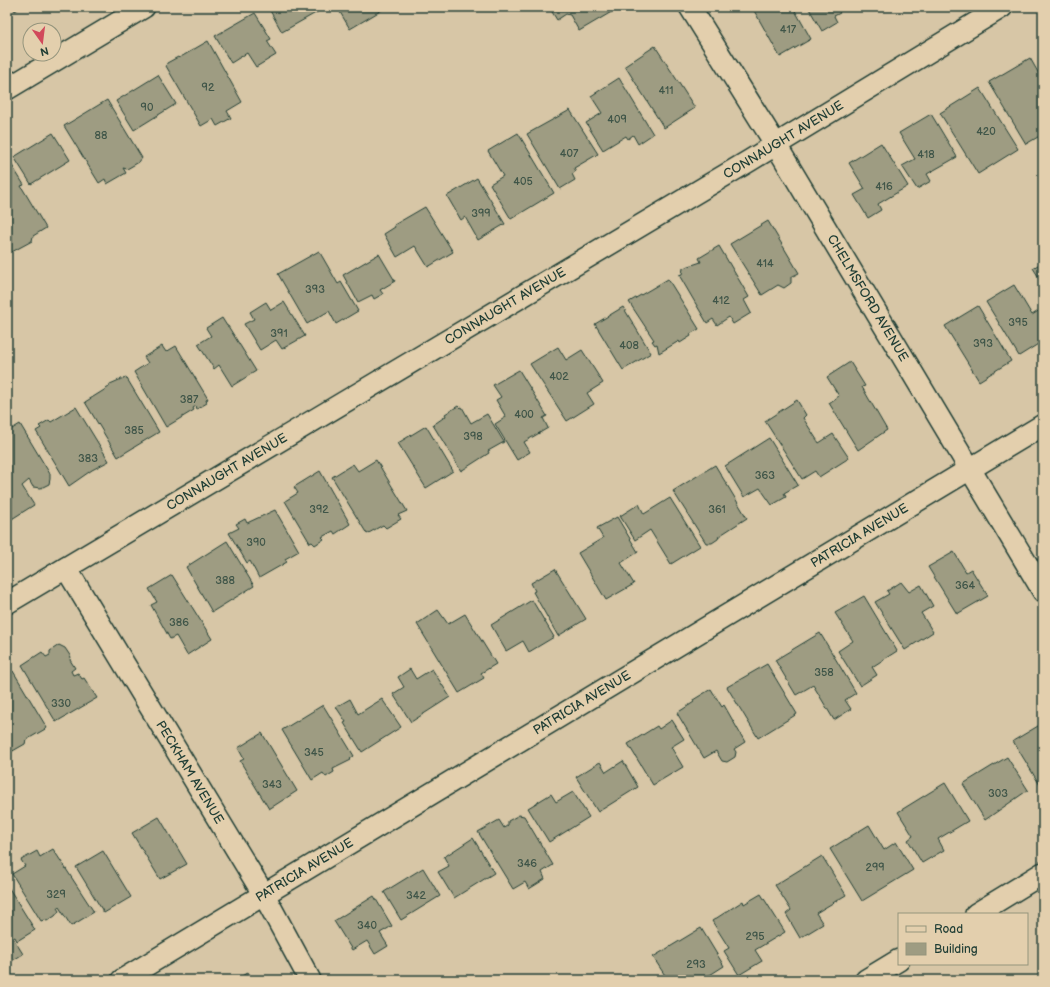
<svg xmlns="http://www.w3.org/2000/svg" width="1050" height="987" font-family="'Balsamiq Sans',sans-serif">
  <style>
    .building { fill: #9e9c82; stroke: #1f3d34 }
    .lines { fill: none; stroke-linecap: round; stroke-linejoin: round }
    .street-casing { stroke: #1f3d34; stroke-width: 24 }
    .street { stroke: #e3cfad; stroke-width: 21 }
    .labels { text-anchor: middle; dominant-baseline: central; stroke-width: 3.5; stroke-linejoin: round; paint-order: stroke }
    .number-label { font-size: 11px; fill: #3f5548 }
    .street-label { font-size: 13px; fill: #1f3d34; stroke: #e3cfad }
  </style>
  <rect width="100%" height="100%" fill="#d7c6a6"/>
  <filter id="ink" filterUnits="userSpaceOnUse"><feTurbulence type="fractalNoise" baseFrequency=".025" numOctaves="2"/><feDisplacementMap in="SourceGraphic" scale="8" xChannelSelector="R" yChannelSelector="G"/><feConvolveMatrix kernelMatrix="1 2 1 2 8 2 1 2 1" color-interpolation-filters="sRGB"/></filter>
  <g filter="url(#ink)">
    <g class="building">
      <path d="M13 7H21L15 11Z"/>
      <path d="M268 7H319L321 10 282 32Z"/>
      <path d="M337 7H387L350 29Z"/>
      <path d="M549 7H620L579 31 570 15 566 14 557 20Z"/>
      <path d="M752 7H793L811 39 780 57Z"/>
      <path d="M808 7H840L837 8 840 13 834 16 837 22 822 31Z"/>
      <path d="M255 13 271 39 267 41 276 55 256 67 247 53 231 63 215 36Z"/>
      <path d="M208 41 242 102 227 111 231 118 217 126 213 119 201 126 166 66 167 63 178 57 179 58Z"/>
      <path d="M655 46 695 108 664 128 625 66Z"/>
      <path d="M1030 58 1043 81V134L1026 144 989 82Z"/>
      <path d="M158 75 176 104 134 130 116 101Z"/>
      <path d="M619 78 653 134 638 144 633 135 628 139 626 136 603 150 586 123 602 113 591 96Z"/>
      <path d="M980 88 1018 149 978 174 940 113Z"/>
      <path d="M107 100 142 158 139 162 127 169 123 168 126 173 107 184 105 179 99 183 64 126Z"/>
      <path d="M570 110 598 154 574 168 576 171 572 174 575 180 560 189 527 134Z"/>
      <path d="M931 114 957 157 927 174 931 181 917 189 902 166 915 159 899 133Z"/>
      <path d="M53 133 70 160 31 184 14 157Z"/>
      <path d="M518 133 554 193 511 219 490 184 503 176 488 151Z"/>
      <path d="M881 143 908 186 878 204 881 210 868 218 854 195 865 189 849 163Z"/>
      <path d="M8 159 24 185 21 186 46 228 33 236 32 241 8 254Z"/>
      <path d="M477 178 505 224 478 240 465 217 461 220 447 196Z"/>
      <path d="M425 207 453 252 428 267 415 246 397 257 384 234 395 227 394 225Z"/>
      <path d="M768 221 799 273 791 277V283L784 288 778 285 762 295 730 244Z"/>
      <path d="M719 246 749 297 744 300 751 313 733 324 729 317 717 325 713 319 707 323 679 275 682 274 683 268 701 262 699 258Z"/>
      <path d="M319 251 338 284 341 282 358 311 336 324 329 311 307 324 278 274Z"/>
      <path d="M379 254 395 281 380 290 383 294 374 299 372 295 358 302 343 275Z"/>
      <path d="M1043 262V284L1033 268Z"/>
      <path d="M668 279 699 329 690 334 691 336 680 343 679 341 659 353 657 344 655 345 652 341 654 340 629 302Z"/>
      <path d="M1014 285 1032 315 1043 308V341L1019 356 986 302Z"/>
      <path d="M266 302 271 310 284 302 305 336 282 349 276 340 260 350 244 324 254 319 250 312Z"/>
      <path d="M978 306 1011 361 979 381 945 326Z"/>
      <path d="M623 307 651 353 623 370 595 324Z"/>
      <path d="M222 318 227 326H228L256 371 232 386 219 365 214 369 198 344 211 336 206 328Z"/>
      <path d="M162 346 166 352 176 346 208 399 206 400 207 403 197 409 196 406 193 408 194 410 166 427 134 372 148 363 144 357Z"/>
      <path d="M558 347 566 360 582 350 603 383 587 393 594 404 567 421 530 364Z"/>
      <path d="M850 362 865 386 862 387 887 430 858 450 829 403 839 396 827 377Z"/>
      <path d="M519 370 547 416 543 418 548 428 524 442 530 452 517 460 495 424 506 417 496 400 501 397 493 385Z"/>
      <path d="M126 377 159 432 118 457 85 402 109 387 110 384Z"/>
      <path d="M797 400 806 415 803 418 819 443 833 434 849 458 819 477 815 471 802 479 765 421Z"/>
      <path d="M458 406 460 408 462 407 471 423 487 414 504 442 488 451 489 453 461 471 433 425 446 416 445 414Z"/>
      <path d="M76 407 109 461 92 470 69 486 36 431 41 428 39 426 49 420 51 422Z"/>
      <path d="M20 424 50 474V479L49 484 41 488 33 487 29 480 22 486 34 505 7 522V432Z"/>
      <path d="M426 426 453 471 426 488 398 443Z"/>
      <path d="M769 438 798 485 784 493 786 497 772 505 760 488 744 497 725 466Z"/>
      <path d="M376 460 407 511 398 515 401 519 386 528 383 525 367 534 332 477 353 464 358 471Z"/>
      <path d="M715 465 747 518 719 536 718 539 712 543H706L673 491Z"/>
      <path d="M320 471 350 524 335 534 333 531 322 537 324 539 315 545 312 542 310 543 285 501 298 493 294 487Z"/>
      <path d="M670 498 700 546 671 564 650 530 635 540 620 516 639 504 644 514Z"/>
      <path d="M275 510 299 551 285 559 287 562 259 578 250 561 247 563 229 533 239 528 236 524 245 519 247 523Z"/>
      <path d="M617 517 638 552 621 563 634 584 606 600 578 553 603 538 597 528Z"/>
      <path d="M227 541 254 586 212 612 186 567Z"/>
      <path d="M954 552 966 572 971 569 988 596 957 614 928 567Z"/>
      <path d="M555 569 586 619 558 636 533 592 535 591 531 583Z"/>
      <path d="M172 575 212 639 187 655 176 636 170 639 151 605 157 602 149 589Z"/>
      <path d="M901 582 909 592 921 585 933 606 921 613 933 632 905 650 875 602 889 594 887 591Z"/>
      <path d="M864 596 897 651 872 667 877 675 860 686 838 651 853 641 835 613Z"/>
      <path d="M532 600 554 637 529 652 523 641 506 651 491 625Z"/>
      <path d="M438 610 448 624 465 614 496 664 481 673 484 678 459 693 417 624Z"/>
      <path d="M820 633 856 693 845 700 851 709 834 720 813 685 796 695 775 660Z"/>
      <path d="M59 645 65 648 71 657 70 660 75 668 71 671 73 675 78 673 82 679 84 678 97 698 56 722 22 665 42 652 46 657 50 655V651Z"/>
      <path d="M767 664 797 714 758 738 727 687Z"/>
      <path d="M410 669 416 679 432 669 450 697 411 722 393 694 404 687 398 677Z"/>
      <path d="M13 671 47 728 26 740 25 744 11 752H7V674Z"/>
      <path d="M711 689 722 707 724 705 745 742 734 749 736 752 735 757 727 762 722 761 716 751 704 758 677 713 694 702 693 700Z"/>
      <path d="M350 699 358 714 382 699 401 727 362 752 344 723 346 722 336 707Z"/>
      <path d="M323 705 354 756 350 759 351 760 333 769 334 772 326 777 323 773 312 780 282 730Z"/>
      <path d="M672 720 684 739 671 747 683 767 653 785 628 744 657 726 659 729Z"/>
      <path d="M1043 723V790L1013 741Z"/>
      <path d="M262 733 297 791 269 809 240 761 244 759 238 748Z"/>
      <path d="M1007 757 1028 790 985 820 963 784Z"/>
      <path d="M623 761 638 787 598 812 576 777 600 762 606 772Z"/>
      <path d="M945 783 968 821 938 839 944 850 922 863 908 840 913 836 898 812Z"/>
      <path d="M573 792 589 817 549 842 528 808 551 794 556 802Z"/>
      <path d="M519 815 524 816 553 865 542 872 545 879 529 889 525 882 513 889 478 832 499 820 504 828 508 825V821Z"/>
      <path d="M159 817 187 864 160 879 132 833Z"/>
      <path d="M869 825 884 850 896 842 913 870 862 901 830 849Z"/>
      <path d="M473 838 494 873 454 898 438 872 449 866 444 857Z"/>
      <path d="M53 849 94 912 71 926 59 907 57 908 59 911 55 916 47 921 44 920 41 921 12 874 25 866 21 860 37 851 40 857Z"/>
      <path d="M103 851 131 897 104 913 76 867Z"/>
      <path d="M822 856 846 895 816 913 823 924 800 938 786 914 791 910 775 885Z"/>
      <path d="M423 868 440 896 401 920 384 892Z"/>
      <path d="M7 885 35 930 17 941 15 937 13 938 23 954 7 964Z"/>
      <path d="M761 894 785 932 755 950 762 961 739 975 724 951 729 948 712 921 743 901 744 904Z"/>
      <path d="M374 896 392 926 380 933 388 946 375 954 367 941 352 950 334 921Z"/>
      <path d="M701 928 724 966 702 980H668L653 957Z"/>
      <path d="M248 972 253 980H236Z"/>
    </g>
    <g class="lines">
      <defs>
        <g id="street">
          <path id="s1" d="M690 7 776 145 1043 591"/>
          <path d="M7 89 144 7"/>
          <path id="s2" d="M66 568 264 895 310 980"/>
          <path id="s3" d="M7 603 749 161 1002 7"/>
          <path d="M976 914 1043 873"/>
          <path id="s4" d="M122 980 1043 425"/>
          <path d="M866 980 899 960"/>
        </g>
      </defs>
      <use href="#street" class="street-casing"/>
      <use href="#street" class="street"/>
    </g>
  </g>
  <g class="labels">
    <g class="number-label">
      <text x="788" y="29">417</text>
      <text x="208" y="87">92</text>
      <text x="666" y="90">411</text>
      <text x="147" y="107">90</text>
      <text x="617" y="119">409</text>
      <text x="986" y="131">420</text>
      <text x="101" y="135">88</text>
      <text x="569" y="153">407</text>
      <text x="926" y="154">418</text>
      <text x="523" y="181">405</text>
      <text x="884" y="186">416</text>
      <text x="481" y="213">399</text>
      <text x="765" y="263">414</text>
      <text x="315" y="289">393</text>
      <text x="721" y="300">412</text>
      <text x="1018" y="322">395</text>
      <text x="279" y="333">391</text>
      <text x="983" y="343">393</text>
      <text x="629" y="345">408</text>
      <text x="559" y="376">402</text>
      <text x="189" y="399">387</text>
      <text x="524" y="414">400</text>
      <text x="134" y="430">385</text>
      <text x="473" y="436">398</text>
      <text x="88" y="458">383</text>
      <text x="765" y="475">363</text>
      <text x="319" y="509">392</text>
      <text x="717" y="509">361</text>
      <text x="256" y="542">390</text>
      <text x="225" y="580">388</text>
      <text x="965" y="585">364</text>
      <text x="179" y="622">386</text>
      <text x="824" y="672">358</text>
      <text x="61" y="703">330</text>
      <text x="314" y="752">345</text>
      <text x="272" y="784">343</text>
      <text x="998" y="793">303</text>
      <text x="527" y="863">346</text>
      <text x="875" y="867">299</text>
      <text x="56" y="894">329</text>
      <text x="416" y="895">342</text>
      <text x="367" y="925">340</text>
      <text x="755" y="936">295</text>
      <text x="696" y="964">293</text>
    </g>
    <g class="street-label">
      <text stroke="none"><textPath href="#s3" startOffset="904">CONNAUGHT AVENUE</textPath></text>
      <text stroke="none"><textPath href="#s1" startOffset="341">CHELMSFORD AVENUE</textPath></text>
      <text stroke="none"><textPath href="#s3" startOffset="580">CONNAUGHT AVENUE</textPath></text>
      <text stroke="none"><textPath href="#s3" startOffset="256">CONNAUGHT AVENUE</textPath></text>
      <text stroke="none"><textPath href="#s4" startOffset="861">PATRICIA AVENUE</textPath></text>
      <text stroke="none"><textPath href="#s4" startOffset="537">PATRICIA AVENUE</textPath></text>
      <text stroke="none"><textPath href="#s2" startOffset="239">PECKHAM AVENUE</textPath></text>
      <text stroke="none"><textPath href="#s4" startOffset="213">PATRICIA AVENUE</textPath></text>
    </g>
  </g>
  <rect width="1050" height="987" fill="none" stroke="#e3cfad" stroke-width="24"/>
  <rect x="12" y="12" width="1026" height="963" fill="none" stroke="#1f3d34" stroke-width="1.5" filter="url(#ink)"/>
  <rect x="898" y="913" width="130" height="52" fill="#e3cfad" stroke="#95957d"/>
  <rect x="906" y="926" width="20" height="6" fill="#e3cfad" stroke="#95957d"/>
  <text x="934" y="933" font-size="12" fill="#1f3d34">Road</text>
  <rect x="906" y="943" width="20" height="12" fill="#9e9c82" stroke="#95957d"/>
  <text x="934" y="953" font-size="12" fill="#1f3d34">Building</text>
  <g transform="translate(42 42) rotate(166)"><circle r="19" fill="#e3cfad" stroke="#95957d"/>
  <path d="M0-3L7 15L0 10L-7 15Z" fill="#d1495b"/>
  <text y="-6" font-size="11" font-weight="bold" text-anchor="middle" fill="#1f3d34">N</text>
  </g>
</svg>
